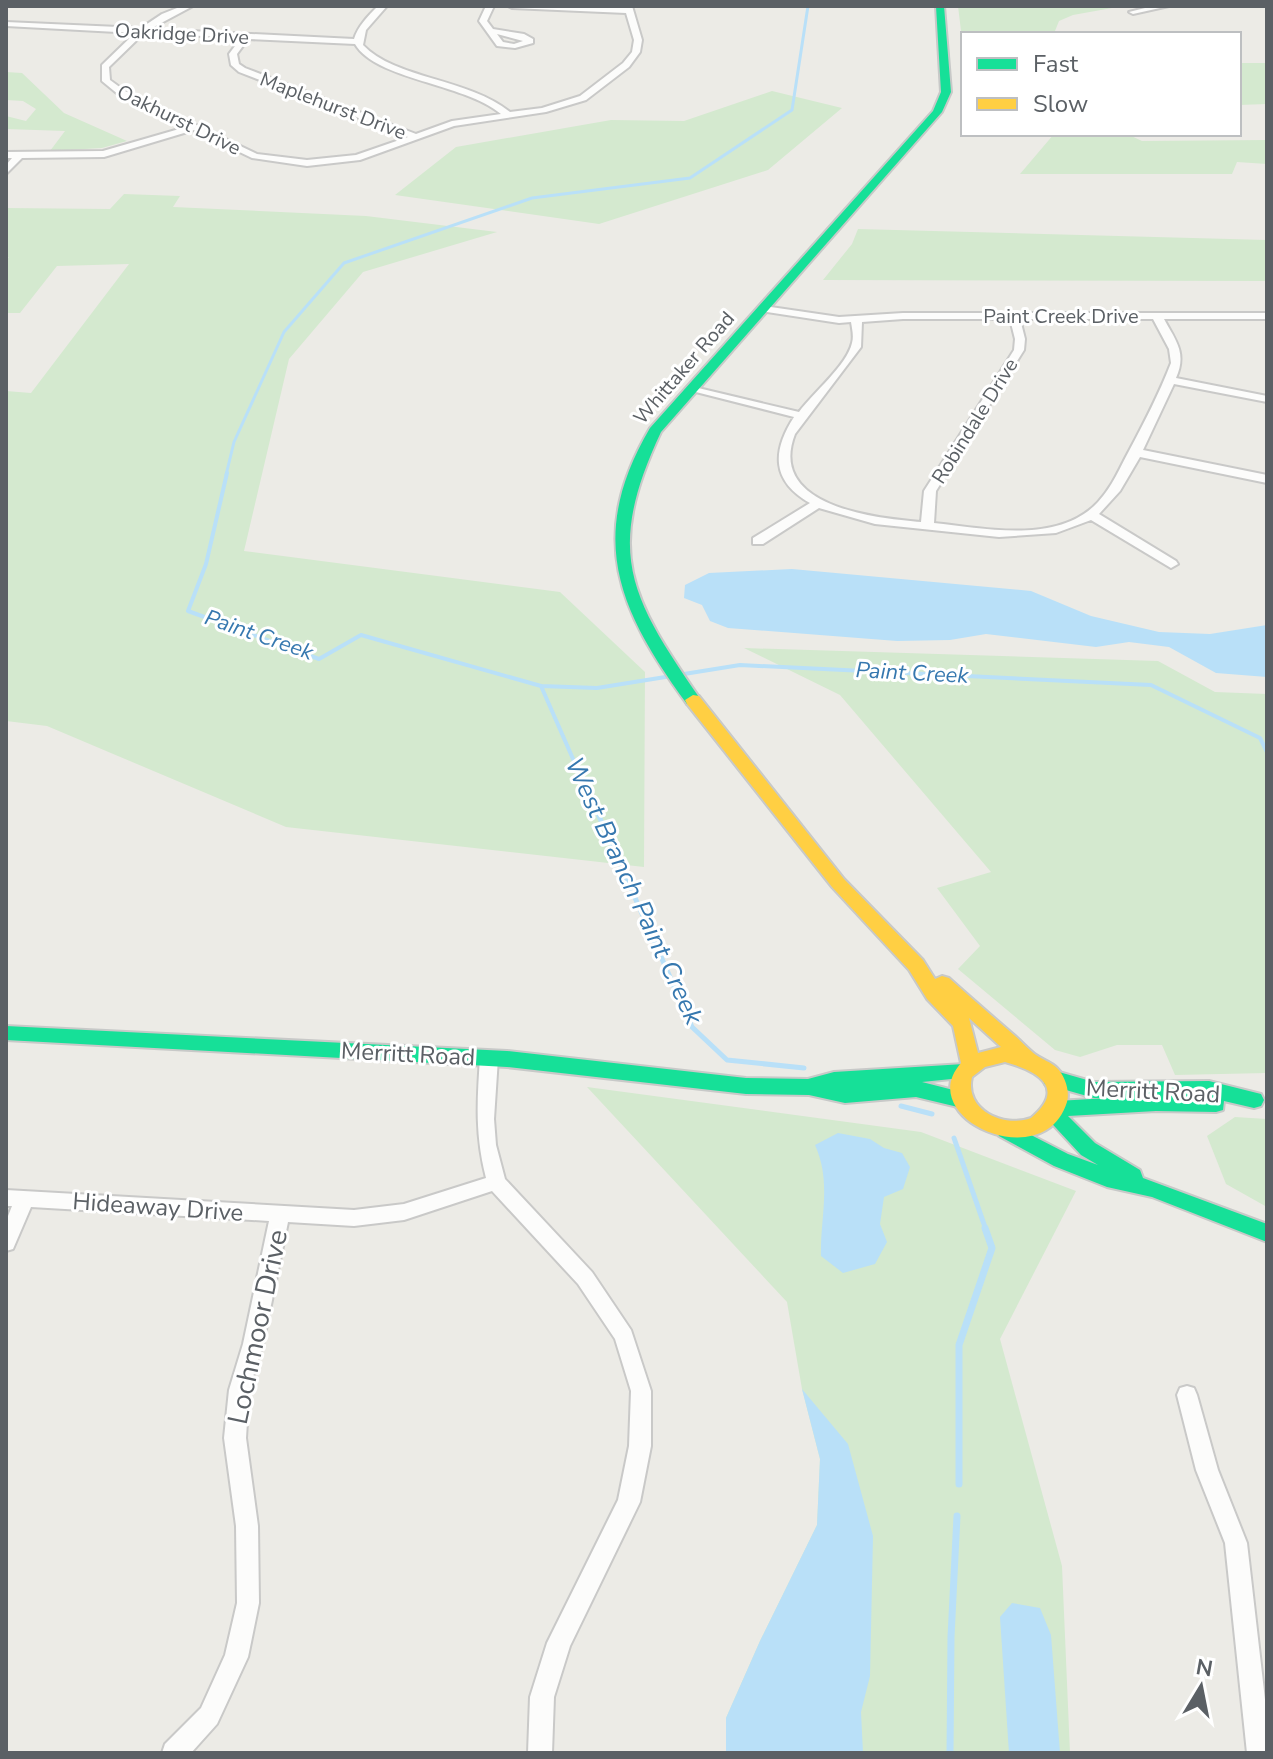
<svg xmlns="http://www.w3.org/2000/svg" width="1273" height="1759" font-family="'Nunito Sans',sans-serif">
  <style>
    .green { fill: #d4e9cf }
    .water { fill: #b9e0f8 }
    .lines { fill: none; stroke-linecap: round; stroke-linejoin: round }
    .stream-far3 { stroke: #b9e0f8; stroke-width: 3 }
    .stream-far2 { stroke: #b9e0f8; stroke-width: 4 }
    .stream-far1 { stroke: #b9e0f8; stroke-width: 5 }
    .stream { stroke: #b9e0f8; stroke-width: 7 }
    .street-casing { stroke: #c9c9c8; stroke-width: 4 }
    .fast-casing { stroke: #c8c9c8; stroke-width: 4 }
    .slow-casing { stroke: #c8c9c8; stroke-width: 4 }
    .street { fill: #fcfcfb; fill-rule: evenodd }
    .fast { fill: #16e098; fill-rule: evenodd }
    .slow { fill: #ffcf43; fill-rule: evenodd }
    .labels { text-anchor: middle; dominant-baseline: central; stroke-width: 6; stroke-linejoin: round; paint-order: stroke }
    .far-street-label { font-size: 20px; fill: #5b6065; stroke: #fff }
    .far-water-label { font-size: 22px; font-style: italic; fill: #3678af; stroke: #fff }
    .street-label { font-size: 24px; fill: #5b6065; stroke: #fff }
    .water-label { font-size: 26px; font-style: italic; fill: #3678af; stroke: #fff }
    .near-street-label { font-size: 28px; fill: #5b6065; stroke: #fff }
  </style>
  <rect width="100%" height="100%" fill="#ecebe6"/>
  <g class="green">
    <path d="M958 6H1111L1112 8 1073 15 1059 21 1055 31 1046 34H963L962 39Z"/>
    <path d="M1239 63H1267V104L1239 105Z"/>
    <path d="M6 72 22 73 64 113 127 141 102 148 50 151 65 131 6 129V116L26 121 36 109 23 101 6 100Z"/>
    <path d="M772 91 842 108 768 170 599 224 395 195 456 147 611 120 684 121Z"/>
    <path d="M1054 134H1127L1142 141 1267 140V164L1237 162 1232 174H1020Z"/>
    <path d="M124 194 180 196 173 207 366 216 497 232 363 272 289 359 244 551 560 592 645 672 644 867 286 827 47 726 6 721V391L31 393 129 264 57 266 20 313H6V260L9 257H6V208L110 209Z"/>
    <path d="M858 229 1267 240V281L823 280 852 244Z"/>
    <path d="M744 648 1158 661 1215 692 1267 694V1073L1175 1075 1162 1045H1117L1080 1057 1055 1050 958 969 980 946 937 888 991 872 840 695Z"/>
    <path d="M587 1087 921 1132 1076 1191 1000 1339 1062 1566 1070 1753H726V1718L760 1641 817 1525 820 1459 802 1389 787 1302Z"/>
    <path d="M1235 1117 1267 1119V1207L1226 1184 1207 1136Z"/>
  </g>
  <g class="water">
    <path d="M792 569 1031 591 1091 616 1159 632 1210 634 1267 625V677L1216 673 1169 647 1129 642 1096 647 986 634 950 640 897 641 728 628 710 621 702 605 684 598 685 585 709 573Z"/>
    <path d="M838 1133 870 1139 884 1148 902 1153 910 1167 903 1189 884 1197 880 1224 887 1242 875 1264 843 1273 821 1256C820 1217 832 1183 815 1145Z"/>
    <path d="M802 1389 848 1444 873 1536 870 1676 861 1712 863 1753H726V1718L760 1641 817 1525 820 1459Z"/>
    <path d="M1012 1603 1040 1608 1051 1635 1060 1753H1009L1000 1617Z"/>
  </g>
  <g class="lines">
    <path class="stream-far3" d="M226 475 234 442 284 332 344 263 532 198 690 178 792 110 808 6"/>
    <g class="stream-far2">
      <path d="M227 473 206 564 188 611 319 659 361 635 541 686 597 688 740 665 1151 685 1260 738 1267 752"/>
      <path d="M541 686 595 809"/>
    </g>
    <g class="stream-far1">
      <path d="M595 807 692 1027 727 1060 804 1068"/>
      <path d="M901 1106 932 1114"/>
      <path d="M954 1138 986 1230"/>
    </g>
    <g class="stream">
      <path d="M959 1484V1345L992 1248 985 1228"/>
      <path d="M950 1753 951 1637 957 1516"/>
    </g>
    <defs>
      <g id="street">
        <path d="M182 6H193L150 29 354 39C358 26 368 16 378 6H387L366 30 363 45C395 79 468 78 510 112L542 108 580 96 623 63 632 52 634 40 626 13 512 8 508 6 625 8 624 6H632L642 40 640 52 629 67 586 100 546 112 454 126 360 160 307 166 252 158 194 130 104 157 22 158 6 174V165L12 158H6V152L103 151 186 127 119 95 102 81V65L135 33 6 26V22L141 28 162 14ZM144 33 241 38 229 54 231 65 239 72 408 137 356 155 307 160 257 154 125 91 110 80 109 67ZM248 39 355 44C376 80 464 83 501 114L452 121 416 134 245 68 239 64 237 54Z"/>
        <path d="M486 6H494L487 21 493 29 524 34 533 39V43L515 48 497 46 479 21ZM497 34 523 41 514 44 503 42Z"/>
        <path d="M1153 6H1169L1133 14 1129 12Z"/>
        <path d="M764 306 839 317 903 313H1267V319H1164C1176 341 1187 353 1176 378L1267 396V402L1174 384 1143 450 1267 475V483L1140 457 1120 491 1099 514 1176 561 1178 564 1171 568 1091 520 1056 533 999 537 875 524 819 508 763 544H753V538L810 503C771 481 772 451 794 417L688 390 694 387 799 412C813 393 847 365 852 343 854 336 852 329 851 322L839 323 760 311V307ZM903 319H1010L1015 339 1014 350 924 491 921 522C873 518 767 506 795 434L861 347 862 322ZM1020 319H1153L1169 349 1171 363C1159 394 1144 423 1129 451 1120 467 1113 486 1098 502 1058 545 985 528 934 523L936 491 1024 350 1025 339Z"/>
        <path d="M489 1051 495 1053 498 1058 494 1119 496 1145 505 1179 592 1272 631 1330 651 1391V1446L640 1502 570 1646 554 1697 552 1753H528L530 1697 547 1643 618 1500 629 1446 631 1391 615 1339 578 1284 492 1191 404 1220 354 1226 288 1222 263 1344 249 1390 246 1438 258 1526 259 1603 248 1657 217 1724 191 1753H162L165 1744 201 1708 225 1655 237 1603 236 1526 224 1438 229 1390 243 1344 269 1221 31 1207 13 1249 6 1251V1221L12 1206H6V1190L354 1210 404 1204 486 1178C475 1135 477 1102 480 1058L483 1053Z"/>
        <path d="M1187 1386 1194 1388 1197 1395 1218 1470 1247 1543 1267 1717V1753H1247L1225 1543 1196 1470 1177 1395 1180 1388Z"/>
      </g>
      <g id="fast">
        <path d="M936 6H944L951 92 942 112 661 432C604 553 630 597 701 700L693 705 687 704C618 610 586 537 650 428L933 111 941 92Z"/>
        <path d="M6 1026 507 1051 746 1078 808 1079 834 1072 964 1064 971 1067 974 1072 971 1077 922 1082 969 1094 972 1100 969 1106 962 1108 916 1097 845 1103 809 1095 746 1094 507 1067 6 1040Z"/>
        <path d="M1052 1070 1094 1082 1209 1081 1261 1094 1264 1100 1261 1106 1254 1108 1224 1101 1223 1110 1216 1112 1156 1111 1068 1116 1095 1143 1140 1170 1143 1178 1267 1224V1242L1152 1197 1107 1187 1054 1166 999 1136 996 1130 999 1124 1006 1122 1068 1154 1098 1165 1081 1155 1044 1115 1050 1103 1057 1101 1109 1098H1094L1045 1084 1042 1078 1045 1072Z"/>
      </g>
      <path id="slow" d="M693 695 699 696 844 879 923 960 935 979 942 976 949 978C970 997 992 1016 1014 1035 1021 1041 1029 1050 1036 1055 1043 1060 1051 1062 1057 1068 1065 1076 1070 1091 1067 1102 1044 1177 912 1118 961 1063L953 1026 927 999 909 970 832 887 687 704 685 700ZM969 1018 1001 1047 978 1053ZM1005 1062C1038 1071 1067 1088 1031 1118 1004 1128 964 1110 972 1077L985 1067Z"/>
    </defs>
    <use href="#street" class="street-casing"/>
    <use href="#fast" class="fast-casing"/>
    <use href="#slow" class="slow-casing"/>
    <use href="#street" class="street"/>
    <use href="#fast" class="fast"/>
    <use href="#slow" class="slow"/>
  </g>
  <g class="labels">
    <g class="far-street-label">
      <text transform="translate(182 34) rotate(3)">Oakridge Drive</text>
      <text transform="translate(333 106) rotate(21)">Maplehurst Drive</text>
      <text transform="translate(179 120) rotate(26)">Oakhurst Drive</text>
      <text x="1061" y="316">Paint Creek Drive</text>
      <text transform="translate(684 368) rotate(-49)">Whittaker Road</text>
      <text transform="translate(975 421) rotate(-58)">Robindale Drive</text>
    </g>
    <g class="far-water-label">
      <text transform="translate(259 635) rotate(19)">Paint Creek</text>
      <text transform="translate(912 673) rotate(3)">Paint Creek</text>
    </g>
    <g class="street-label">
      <text transform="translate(408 1054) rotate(3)">Merritt Road</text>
      <text transform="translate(1153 1091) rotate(3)">Merritt Road</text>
      <text transform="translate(158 1207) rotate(4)">Hideaway Drive</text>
    </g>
    <g class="water-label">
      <text transform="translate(634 891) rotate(65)">West Branch Paint Creek</text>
    </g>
    <g class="near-street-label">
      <text transform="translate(258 1327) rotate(-78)">Lochmoor Drive</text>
    </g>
  </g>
  <rect width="1273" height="1759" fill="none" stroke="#5b6065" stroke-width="16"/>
  <rect x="961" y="32" width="280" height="104" fill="#ffffff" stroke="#bdbfc1" stroke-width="2"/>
  <rect x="977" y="58" width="40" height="12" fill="#16e098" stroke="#bdbfc1" stroke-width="2"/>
  <text x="1033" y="72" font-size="24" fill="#5b6065">Fast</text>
  <rect x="977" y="98" width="40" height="12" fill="#ffcf43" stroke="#bdbfc1" stroke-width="2"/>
  <text x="1033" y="112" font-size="24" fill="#5b6065">Slow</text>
  <g transform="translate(1201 1687) rotate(10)" stroke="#ffffff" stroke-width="6" paint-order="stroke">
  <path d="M0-6L14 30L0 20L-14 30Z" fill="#5b6065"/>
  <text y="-12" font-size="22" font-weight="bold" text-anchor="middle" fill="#5b6065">N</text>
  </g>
</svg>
